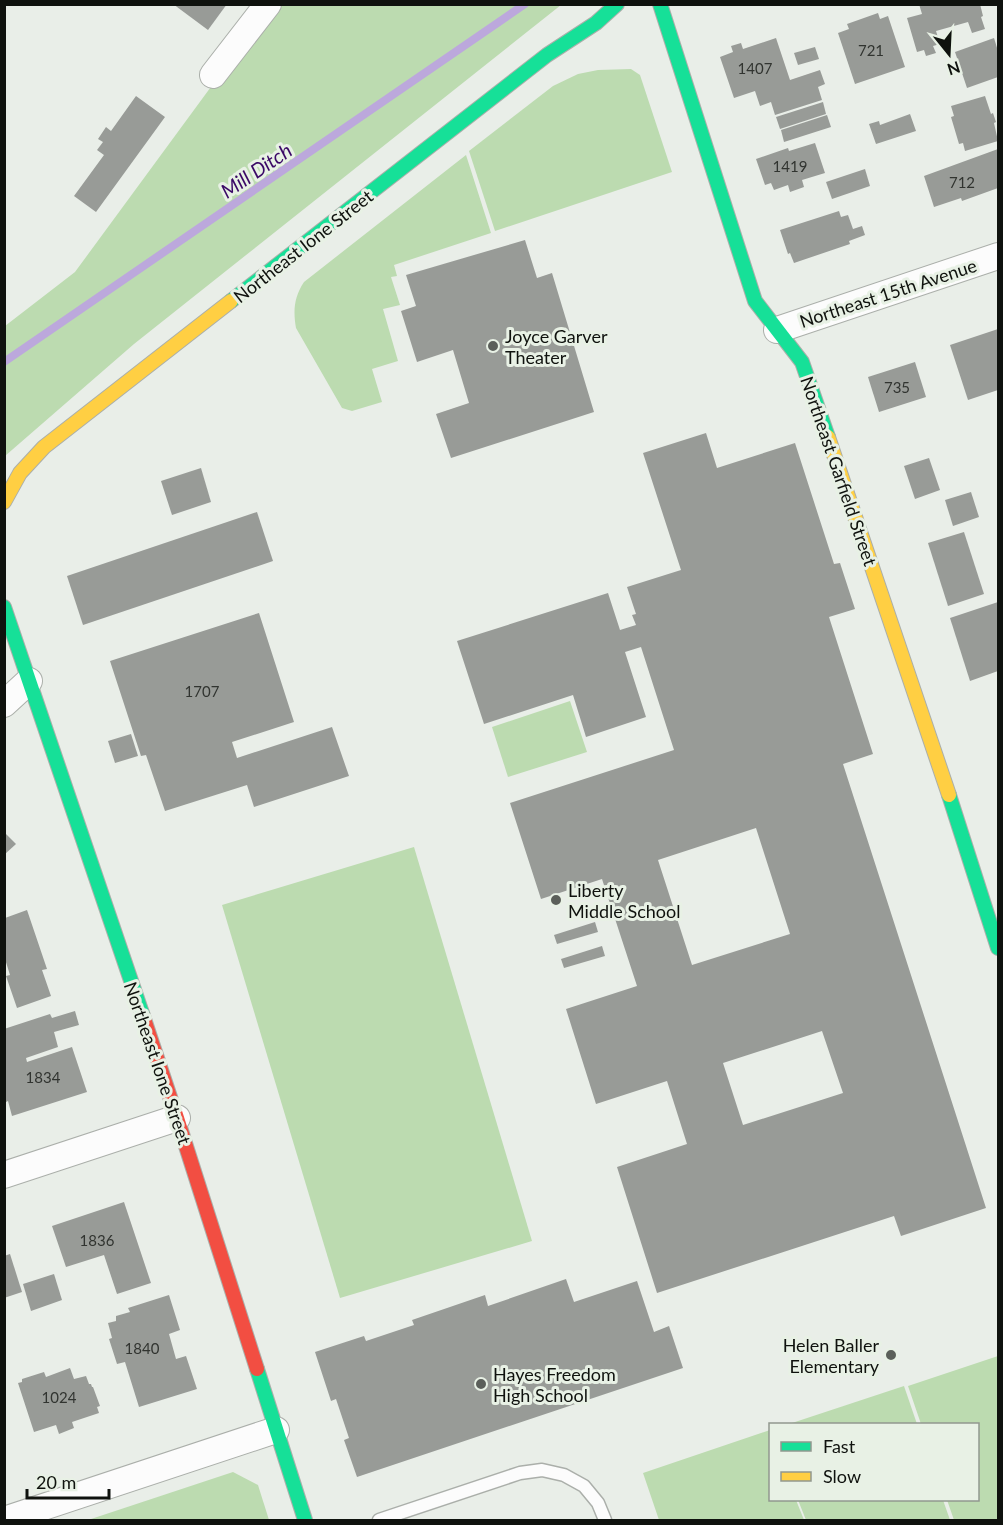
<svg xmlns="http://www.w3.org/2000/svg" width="1003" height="1525" font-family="Lato,sans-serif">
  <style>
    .green { fill: #bcdbb0 }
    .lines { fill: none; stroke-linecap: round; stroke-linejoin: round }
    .stream { stroke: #bca8dc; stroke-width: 8 }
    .building { fill: #989b97; fill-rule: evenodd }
    .lane-casing { stroke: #abafaa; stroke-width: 15 }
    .street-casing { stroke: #abafaa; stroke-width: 28 }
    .fast-casing { stroke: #abafaa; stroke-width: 16 }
    .slow-casing { stroke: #abafaa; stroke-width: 16 }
    .jam-casing { stroke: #abafaa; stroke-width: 16 }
    .lane { stroke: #fcfcfc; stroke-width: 12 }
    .street { stroke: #fcfcfc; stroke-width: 26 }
    .fast { stroke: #16e098; stroke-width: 14 }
    .slow { stroke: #ffcf43; stroke-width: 14 }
    .jam { stroke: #f24e42; stroke-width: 14 }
    .poi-dot { fill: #5b5f5a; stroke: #e8f1e5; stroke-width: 2 }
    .labels { text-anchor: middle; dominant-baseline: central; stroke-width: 6; stroke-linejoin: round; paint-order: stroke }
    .number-label { font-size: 15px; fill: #313430 }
    .street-label { font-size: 18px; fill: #0f120e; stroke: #e8f1e5 }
    .poi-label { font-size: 18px; fill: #0f120e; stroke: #e8f1e5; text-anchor: start }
    .water-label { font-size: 20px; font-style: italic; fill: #3a0866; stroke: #e8f1e5 }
  </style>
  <rect width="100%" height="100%" fill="#e9eee8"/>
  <g class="green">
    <path d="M271 5H561L134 344 5 456V326L75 272Z"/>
    <path d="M631 69 640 75 672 172 495 231 469 151 553 86 578 74 598 70Z"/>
    <path d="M466 155 491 233 394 265 397 276 391 277 400 305 383 309 398 361 372 369 382 402 352 411 342 408 296 328C293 311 294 297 304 282Z"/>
    <path d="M570 701 587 752 508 777 492 727Z"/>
    <path d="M414 847 532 1241 340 1298 222 905Z"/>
    <path d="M998 1356V1520H954L947 1500H978V1424H921L908 1386Z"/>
    <path d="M904 1386 917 1424H789Z"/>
    <path d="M770 1430V1500H796L804 1520H659L643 1473Z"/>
    <path d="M233 1472 258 1485 269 1520H88Z"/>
    <path d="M798 1500H943L950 1520H806Z"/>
  </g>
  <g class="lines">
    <path class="stream" d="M4 362 525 4"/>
  </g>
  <g class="building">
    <path d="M173 4H227L208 30Z"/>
    <path d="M919 4H980L983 16 981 17 985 29 972 33 968 22 936 31 940 44 933 46 936 53 926 56 924 50 917 52 907 18 922 14Z"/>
    <path d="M878 13 880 19 888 16 905 67 855 84 838 33 849 29 847 24Z"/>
    <path d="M776 38 790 80 820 70 825 84 818 87 822 100 775 115 771 102 760 106 755 91 734 98 720 57 733 52 731 46 741 43 743 49Z"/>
    <path d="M994 38 998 51V77L967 88 955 52Z"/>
    <path d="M815 47 819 59 798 65 794 53Z"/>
    <path d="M136 96 165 117 96 212 74 196 104 155 97 150 103 142 98 139 106 127 111 131Z"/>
    <path d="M985 96 991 114 993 113 996 122 994 123 998 141 965 151 963 143 959 144 951 117 954 116 951 106Z"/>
    <path d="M823 102 826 114 780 129 776 117Z"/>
    <path d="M910 114 916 131 876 144 869 124 879 121 880 125Z"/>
    <path d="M827 115 831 127 784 142 781 130Z"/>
    <path d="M815 143 825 173 802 180 804 187 790 192 788 185 774 190 771 183 765 185 756 159 788 148 789 151Z"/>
    <path d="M998 149V188L962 201 961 198 934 207 924 176Z"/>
    <path d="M865 169 870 186 832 199 826 182Z"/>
    <path d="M839 211 841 217 848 215 853 229 862 226 865 235 849 241 850 244 794 263 790 253 788 254 780 230Z"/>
    <path d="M525 240 537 278 552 273 594 412 451 458 436 414 469 403 453 350 417 362 401 311 416 306 406 275Z"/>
    <path d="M998 329V390L968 400 950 345Z"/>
    <path d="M915 362 926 397 879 412 868 377Z"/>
    <path d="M706 433 717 468 795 443 834 564 840 563 855 609 829 617 873 754 843 764 986 1208 901 1236 894 1216 657 1293 617 1167 687 1144 667 1081 596 1104 566 1009 637 986 602 879 541 899 510 803 674 750 641 647 625 652 646 717 586 737 573 695 484 724 457 641 608 593 620 630 636 625 632 615 636 614 627 587 681 570 643 453ZM756 828 790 934 692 965 658 860ZM822 1031 843 1093 743 1125 723 1063Z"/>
    <path d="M929 458 940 490 915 499 904 466Z"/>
    <path d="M201 468 211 502 172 515 161 481Z"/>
    <path d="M971 492 979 517 953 526 945 500Z"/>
    <path d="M257 512 273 561 83 625 67 576Z"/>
    <path d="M964 532 984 594 948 606 928 543Z"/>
    <path d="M998 602V671L970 681 950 618Z"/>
    <path d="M259 613 294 722 232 742 237 758 332 727 349 776 254 807 247 785 165 811 146 755 141 756 110 661Z"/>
    <path d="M131 734 138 756 115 763 108 741Z"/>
    <path d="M4 832 16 844 4 855Z"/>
    <path d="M27 910 47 969 42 970 51 996 17 1008 6 976 10 975 5 959V918Z"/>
    <path d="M595 922 598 932 557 944 554 935Z"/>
    <path d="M602 946 605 956 564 968 561 959Z"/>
    <path d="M75 1011 79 1025 54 1032 58 1047 26 1058 27 1062 72 1047 87 1092 12 1116 8 1101 4 1103V1029L50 1014 52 1018Z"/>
    <path d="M124 1202 151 1283 117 1294 104 1255 66 1267 52 1226Z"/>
    <path d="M10 1254 22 1292 4 1298V1256Z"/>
    <path d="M54 1274 62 1300 31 1311 23 1284Z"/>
    <path d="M566 1279 574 1302 637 1281 654 1332 669 1326 683 1368 357 1477 344 1440 349 1438 336 1399 331 1401 315 1352 364 1336 366 1341 414 1325 412 1320 485 1295 488 1306Z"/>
    <path d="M169 1295 180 1330 169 1334 176 1359 186 1356 197 1389 139 1407 125 1362 117 1364 109 1339 112 1338 108 1323 116 1321V1316L130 1312 128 1308Z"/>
    <path d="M70 1368 74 1379 86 1376 89 1384H91L92 1387H93L100 1406 97 1407 99 1413 72 1422 74 1428 59 1434 56 1425 34 1432 18 1383 22 1382V1379L44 1372 46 1377Z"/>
  </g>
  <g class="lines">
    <defs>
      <path id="lane" d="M379 1520 520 1473 542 1470 564 1475 584 1486 598 1503 605 1520"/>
      <g id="street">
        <path d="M213 75 268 4"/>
        <path d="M777 330 998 256"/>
        <path d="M4 704 29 681"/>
        <path d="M4 1175 177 1118"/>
        <path d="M4 1520 276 1430"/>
      </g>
      <g id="fast">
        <path d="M660 4 755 301 802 362 828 437"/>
        <path d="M231 301 547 55 596 23 617 4"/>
        <path d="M4 607 143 1016"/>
        <path d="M949 795 998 948"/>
        <path d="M257 1369 305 1520"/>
      </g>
      <g id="slow">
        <path d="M828 437 949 795"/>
        <path d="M4 502 20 473 44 447 231 301"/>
      </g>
      <path id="jam" d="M143 1016 177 1118 257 1369"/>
    </defs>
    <use href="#lane" class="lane-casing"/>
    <use href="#street" class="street-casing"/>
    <use href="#fast" class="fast-casing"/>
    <use href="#slow" class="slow-casing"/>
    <use href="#jam" class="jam-casing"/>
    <use href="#lane" class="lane"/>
    <use href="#street" class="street"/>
    <use href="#fast" class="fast"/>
    <use href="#slow" class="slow"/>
    <use href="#jam" class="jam"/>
  </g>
  <g class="poi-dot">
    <circle cx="493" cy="346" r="6"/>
    <circle cx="556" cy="900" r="6"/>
    <circle cx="891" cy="1355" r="6"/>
    <circle cx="481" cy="1384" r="6"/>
  </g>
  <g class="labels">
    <g class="number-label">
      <text x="871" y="50">721</text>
      <text x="755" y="68">1407</text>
      <text x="790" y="166">1419</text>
      <text x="962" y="182">712</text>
      <text x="897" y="387">735</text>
      <text x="202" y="691">1707</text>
      <text x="43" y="1077">1834</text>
      <text x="97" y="1240">1836</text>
      <text x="142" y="1348">1840</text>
      <text x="59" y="1397">1024</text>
    </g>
    <g class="street-label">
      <text transform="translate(303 246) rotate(-38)">Northeast Ione Street</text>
      <text transform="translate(888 293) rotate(-18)">Northeast 15th Avenue</text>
      <text transform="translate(839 471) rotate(71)">Northeast Garfield Street</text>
      <text transform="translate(158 1063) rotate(71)">Northeast Ione Street</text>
    </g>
    <g class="poi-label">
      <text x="505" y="336">Joyce Garver<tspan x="505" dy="21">Theater</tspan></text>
      <text x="568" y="890">Liberty<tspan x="568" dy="21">Middle School</tspan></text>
      <text x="879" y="1345" text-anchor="end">Helen Baller<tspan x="879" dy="21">Elementary</tspan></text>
      <text x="493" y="1374">Hayes Freedom<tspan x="493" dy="21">High School</tspan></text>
    </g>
    <g class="water-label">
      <text transform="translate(256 170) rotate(-34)">Mill Ditch</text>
    </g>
  </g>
  <rect width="1003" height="1525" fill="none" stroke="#0f120e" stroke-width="12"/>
  <rect x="769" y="1423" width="210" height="78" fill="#e8f1e5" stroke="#91988f" stroke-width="1.5"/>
  <rect x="781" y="1442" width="30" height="9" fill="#16e098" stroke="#91988f" stroke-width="1.5"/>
  <text x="823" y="1453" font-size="18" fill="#0f120e">Fast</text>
  <rect x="781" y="1472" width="30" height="9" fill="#ffcf43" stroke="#91988f" stroke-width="1.5"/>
  <text x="823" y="1483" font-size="18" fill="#0f120e">Slow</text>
  <g transform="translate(949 54) rotate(162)" stroke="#e8f1e5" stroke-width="4.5" paint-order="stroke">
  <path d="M0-4.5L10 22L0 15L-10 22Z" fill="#0f120e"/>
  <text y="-9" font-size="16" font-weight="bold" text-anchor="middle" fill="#0f120e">N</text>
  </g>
  <path d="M27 1489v9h82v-9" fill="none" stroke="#0f120e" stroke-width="3"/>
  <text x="36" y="1489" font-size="18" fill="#0f120e" stroke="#e8f1e5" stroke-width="4.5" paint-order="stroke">20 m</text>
</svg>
